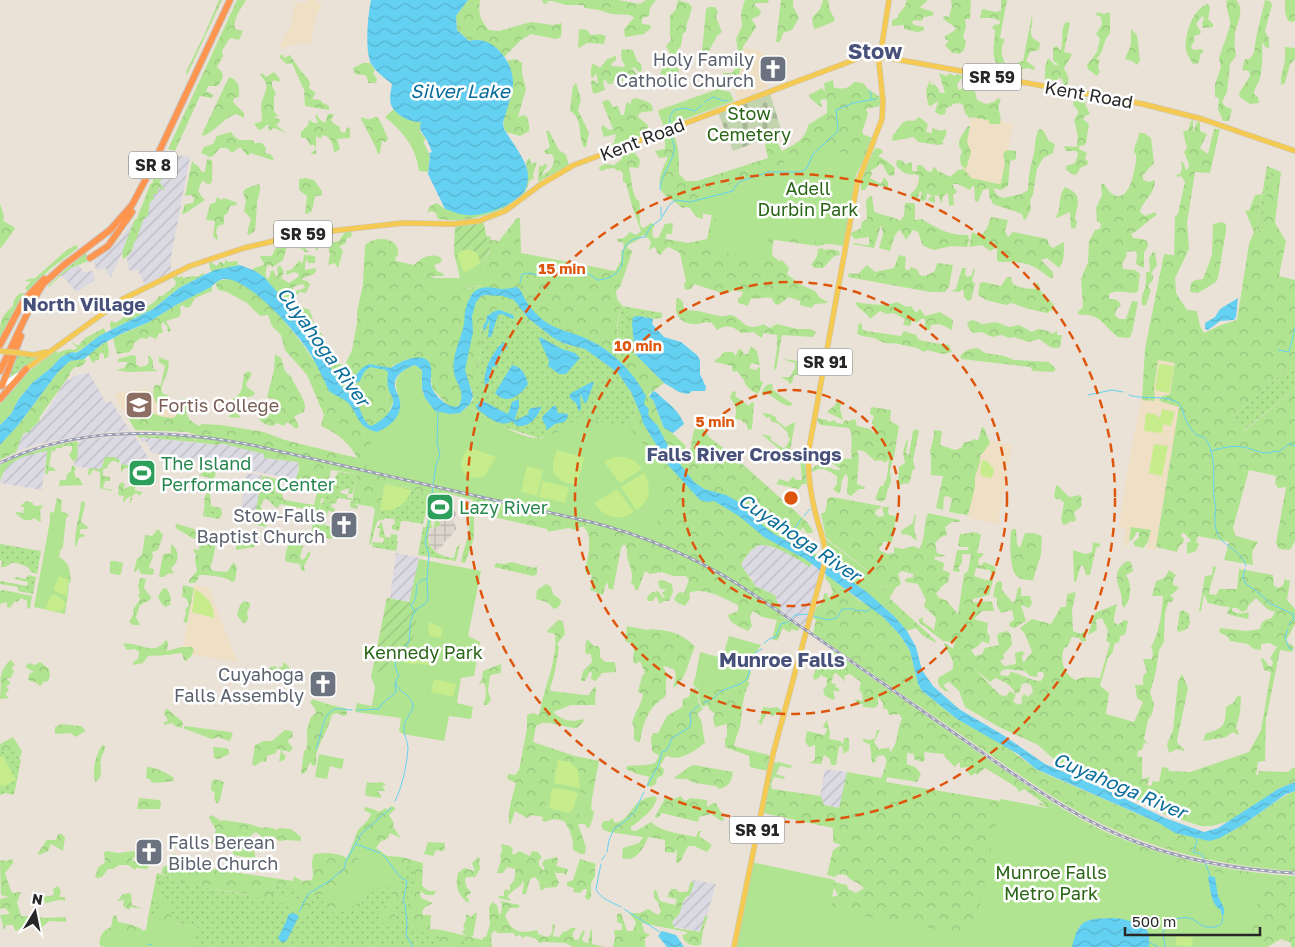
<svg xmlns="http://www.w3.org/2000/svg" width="1295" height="947" font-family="'Golos Text',sans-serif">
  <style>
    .industrial { fill: url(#industrial-furrows) }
    .education { fill: #eedfc5 }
    .grass { fill: url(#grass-dots) }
    .forest { fill: url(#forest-crowns); fill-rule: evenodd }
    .cemetery { fill: url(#cemetery-stones) }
    .park { fill: #b0e491 }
    .garden { fill: url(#garden-furrows) }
    .pitch { fill: #c6ec8c }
    .plaza { fill: url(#plaza-grid) }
    .water { fill: url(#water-waves); fill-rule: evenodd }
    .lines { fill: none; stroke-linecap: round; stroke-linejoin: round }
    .stream { stroke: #65d1f2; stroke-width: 1 }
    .secondary-casing { stroke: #cdd1e1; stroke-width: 5 }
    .primary-casing { stroke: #c7c7c7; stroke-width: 6 }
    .highway-casing { stroke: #c7c7c7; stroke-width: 8 }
    .secondary { stroke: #fff; stroke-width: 4 }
    .primary { stroke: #f5ca52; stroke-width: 5 }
    .highway { stroke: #ff954e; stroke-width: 6 }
    .rail-casing { stroke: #9b9fb3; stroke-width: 3 }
    .rail { stroke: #fff; stroke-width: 1; stroke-dasharray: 4; stroke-linecap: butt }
    .primary-bridge-casing { stroke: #c7c7c7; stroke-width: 6; stroke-linecap: butt }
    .primary-bridge { stroke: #f5ca52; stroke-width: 5 }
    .ring { fill: none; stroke: #de560d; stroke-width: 2.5; stroke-dasharray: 9 6 }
    .labels { text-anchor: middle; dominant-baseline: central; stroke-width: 5; stroke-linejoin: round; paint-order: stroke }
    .shield { fill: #fff; stroke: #686868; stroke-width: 1 }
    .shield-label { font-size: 16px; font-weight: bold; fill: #272727 }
    .worship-label { font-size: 18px; fill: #5b616d; stroke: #fff; text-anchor: end }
    .street-label { font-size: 18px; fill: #272727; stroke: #fff }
    .park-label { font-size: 18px; fill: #296516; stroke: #fff }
    .education-label { font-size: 18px; fill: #785e54; stroke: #fff; text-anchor: start }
    .leisure-label { font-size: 18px; fill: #27864d; stroke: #fff; text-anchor: start }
    .water-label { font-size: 19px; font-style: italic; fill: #086c9a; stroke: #fff }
    .neighbourhood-label { font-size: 19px; font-weight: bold; fill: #475179; stroke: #fff }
    .quarter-label { font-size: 20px; font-weight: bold; fill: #475179; stroke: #fff }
    .district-label { font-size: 22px; font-weight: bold; fill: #475179; stroke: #fff }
    .centre { fill: #de560d; stroke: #fff; stroke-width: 2.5 }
    .ring-label { font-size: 15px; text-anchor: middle; font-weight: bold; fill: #de560d; stroke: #fff; stroke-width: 5; stroke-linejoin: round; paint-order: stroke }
  </style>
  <defs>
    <pattern id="industrial-furrows" width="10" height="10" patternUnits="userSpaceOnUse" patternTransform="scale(1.25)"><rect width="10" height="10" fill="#dbd9e2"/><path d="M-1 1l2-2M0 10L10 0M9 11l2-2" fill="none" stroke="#bcbac2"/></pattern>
    <pattern id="grass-dots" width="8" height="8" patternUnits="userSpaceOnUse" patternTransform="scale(1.25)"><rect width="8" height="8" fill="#b0e491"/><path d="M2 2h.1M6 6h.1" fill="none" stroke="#97c47d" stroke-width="1.8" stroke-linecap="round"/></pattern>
    <pattern id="forest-crowns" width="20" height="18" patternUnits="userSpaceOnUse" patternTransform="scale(1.25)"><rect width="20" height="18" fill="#b0e491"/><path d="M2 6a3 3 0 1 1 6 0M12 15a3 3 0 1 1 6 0" fill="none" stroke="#97c47d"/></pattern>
    <pattern id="cemetery-stones" width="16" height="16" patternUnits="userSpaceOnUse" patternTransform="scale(1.25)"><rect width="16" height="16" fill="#c2d5ae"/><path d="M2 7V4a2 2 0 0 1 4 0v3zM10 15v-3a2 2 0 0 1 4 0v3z" fill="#a7b796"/></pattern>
    <pattern id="garden-furrows" width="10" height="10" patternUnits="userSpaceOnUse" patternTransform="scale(1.25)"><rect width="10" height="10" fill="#b0e491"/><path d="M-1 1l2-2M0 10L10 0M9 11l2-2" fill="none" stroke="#97c47d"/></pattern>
    <pattern id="plaza-grid" width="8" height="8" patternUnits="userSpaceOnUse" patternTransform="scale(1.25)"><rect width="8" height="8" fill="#dbd5ce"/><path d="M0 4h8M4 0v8" fill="none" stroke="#bcb7b1"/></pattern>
    <pattern id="water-waves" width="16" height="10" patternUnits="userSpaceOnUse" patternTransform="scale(1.25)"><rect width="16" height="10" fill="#65d1f2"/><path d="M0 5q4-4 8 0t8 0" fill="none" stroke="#58b3d0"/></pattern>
  </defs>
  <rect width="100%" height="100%" fill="#ebe2d7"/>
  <g class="industrial">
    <path d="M170 154 190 157 171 257V271L145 285 138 270 132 271 129 270 127 258 124 252Z"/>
    <path d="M133 222 131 233 111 277 107 273 106 268 96 270 94 261 118 242Z"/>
    <path d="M79 265 83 272 93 271 95 280 77 292 61 275 71 268Z"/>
    <path d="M89 373 106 403 111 401 130 431 109 432 58 440 31 446 16 452 23 434 27 432H30V430L40 421 67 379 70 380 75 376Z"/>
    <path d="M134 435 147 455 149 466 140 465 132 467 121 464V461L106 459 101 470 74 466 79 440Z"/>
    <path d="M140 437 218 445 219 443 236 447 264 454 265 458 298 462V474L295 479 153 453 150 452V446H146V441L141 442Z"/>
    <path d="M47 451 42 490 0 483 4 470 11 463 25 456Z"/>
    <path d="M247 473 262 475 256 511 241 508Z"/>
    <path d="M763 544 792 555 810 567 812 564 823 571 806 627 781 611 775 595 755 586 752 578 744 572 741 564 755 546Z"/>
    <path d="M396 553 420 558 409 602 390 598Z"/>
    <path d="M825 769 847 772 840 808 824 805 820 796Z"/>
    <path d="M693 880 716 884 702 932 671 926 673 917 679 907H682L684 900H686Z"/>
  </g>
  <g class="education">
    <path d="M307 0H315L322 4 316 16 313 29 311 43 297 44 281 48 280 46 289 29 292 20 295 3H306Z"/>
    <path d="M744 47 760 51 769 59 759 63 768 88 738 99 732 86 724 84 725 74H738Z"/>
    <path d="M971 117 1013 124 1001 186 960 179Z"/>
    <path d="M1148 353 1188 360 1156 550 1147 549 1150 530 1131 527 1128 546 1123 545 1126 528 1119 527 1128 466 1141 400Z"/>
    <path d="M147 388 160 407 162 401 179 404 176 421 147 415 131 412 125 413 114 394Z"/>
    <path d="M981 439 1012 445 998 524 968 518Z"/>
    <path d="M194 585 209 588 237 662 182 653Z"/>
  </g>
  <g class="grass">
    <path d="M219 0H222L187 75 186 72 206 31Z"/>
    <path d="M1267 166 1272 168 1260 234 1256 232Z"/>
    <path d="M203 273 204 275 179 288 177 278 182 276 183 278 193 276 197 277Z"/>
    <path d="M622 306 662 313V318L653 319 645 317 633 341 635 354C613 347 616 324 622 306Z"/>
    <path d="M495 308 506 310 514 314 518 319 542 330 563 343 585 349 593 355 618 373 625 382 635 404 636 413 624 426 556 431 539 438 500 426 468 406 473 400 472 390 469 384 481 380C476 367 480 360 481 348 482 344 480 340 480 336 480 323 486 316 495 308Z"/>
    <path d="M16 353 40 356V357L6 380Z"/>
    <path d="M1295 362V389L1243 431 1233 416Z"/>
    <path d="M137 435 196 437 193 442 141 437 140 439Z"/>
    <path d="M337 472 357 474V480L352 494H348L349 488 340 491 341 493 348 495 347 498H352L353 505H358L357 509 350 507 351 500 339 498 337 499 336 504 332 503 331 507 335 509 334 512 328 511 325 525 333 528 332 539 311 535 315 511 319 512 321 503H323L327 479H334L338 473Z"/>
    <path d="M262 476 277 479 275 492 283 494 279 503 276 518 275 515H271L272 511 277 512 278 508C272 507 271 499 264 499L260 507 262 508 263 513 267 516 268 520 266 527 252 524 254 516H251L250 524 247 523 249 515H245V523L242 522 244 515 240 514V522H238L240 508 256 510Z"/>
    <path d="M385 482 425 493 433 491 453 494 452 497 448 495 437 502 436 513 441 526 433 528 436 519 433 518 431 523 432 528H430C430 531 428 533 428 536 428 551 442 557 454 558L456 549 460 543 456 561 418 555 423 527H426L428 515 432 506 430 497 423 524 406 521H401L399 531 392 529V525L395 524 394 519 385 518 384 520H380L378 522Z"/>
    <path d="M205 504 210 508 211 506 221 508 222 514 219 519 203 516Z"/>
    <path d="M381 522 382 523 385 537 390 538 391 534 398 535 396 540 398 541 396 551 372 547 373 542 383 543 384 538 379 537 380 528H377Z"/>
    <path d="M0 544 41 551 37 574 31 572 28 567C24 566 16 562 12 563 8 565 7 567 1 567L2 561 0 560Z"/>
    <path d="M29 575 36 577 33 594 18 591V587L0 584V581L27 586 28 582 14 579 16 577 25 579Z"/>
    <path d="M1183 610 1189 614 1190 623 1187 629 1179 632 1177 630 1180 611Z"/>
    <path d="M10 743 21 760 14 795 6 793 0 795V749Z"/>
    <path d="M420 862 411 928 456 936 487 944V947H160L198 928 148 917 157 873 212 889 271 898 274 881 326 895 329 902 352 907 397 873V864Z"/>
  </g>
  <g class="forest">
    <path d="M237 0H246C241 9 233 18 235 29L243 31 239 40 230 38 222 51 223 56 217 67 222 72 223 77 218 86H208L206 91 214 95 212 98 200 96 175 151 168 149Z"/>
    <path d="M468 0H480C478 13 480 20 489 30L499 31 531 22 553 25 562 23 561 37 556 39 531 34 521 40 504 57C495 46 484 37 469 41L457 30 456 16Z"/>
    <path d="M540 0H618L640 4 646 0H656L650 8 649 16 642 18V24L650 25 651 28 644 34 625 37 624 29 634 18 630 15 611 14 599 10 585 8 583 5H566L552 1H548L546 4 543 3 542 0Z"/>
    <path d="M678 0 688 3 692 7C691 16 686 21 686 32L683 33 681 46 677 50 682 57 681 61 674 56 669 62 663 63 662 62 670 53 666 46 671 40 670 35V16L676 9Z"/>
    <path d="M745 0H769L768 3H756L754 5 760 10 761 12 759 16 751 19 755 24 756 27 743 47 739 76 737 77H729L726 82 730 87 722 85 723 73H731L734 71 736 65 738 50 736 39 742 26 741 13Z"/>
    <path d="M781 0H793V6L799 18 792 30 783 33 780 42H776Z"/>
    <path d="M823 0H828L830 11 835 19 833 22 815 29 813 26 812 18 820 9Z"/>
    <path d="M907 0H928L920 7C924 10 929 9 934 13L932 16 924 17 921 21 916 20 913 21 912 23 914 25 924 27V30C918 34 911 30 904 29V25L892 26V20L898 18V15L905 6Z"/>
    <path d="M951 0H971L970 19H965L966 27 963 37 966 42 964 50 959 54 951 52 945 45 949 41 945 39V36L954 31 956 28 943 19 944 16 949 17 952 6Z"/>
    <path d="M1001 0H1007L1000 38 1005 39C1000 49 1001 55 1006 65L1005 69C988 66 995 42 995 30L992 28 994 25 1000 24V21L993 18H980L982 9 997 12 1001 10Z"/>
    <path d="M1229 0H1236C1246 11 1236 23 1235 35 1234 43 1235 49 1236 56L1230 64 1227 92 1222 102 1226 107 1232 109 1229 121H1223L1218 109 1219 98 1215 97V84L1221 67 1219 58 1230 26C1231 18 1226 10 1226 1Z"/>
    <path d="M1265 0 1270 1 1272 5 1265 31 1269 39V48L1265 47 1264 43 1262 44C1263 51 1262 71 1260 78 1259 84 1255 86 1254 94L1258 97 1259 103 1250 104 1240 97 1239 93 1250 76 1249 71 1242 70 1245 59H1250L1254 52 1256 38Z"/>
    <path d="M1285 0H1295V21L1293 22 1288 21 1285 13Z"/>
    <path d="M1208 4 1210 8 1208 19 1213 24V27L1203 28 1202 24 1204 18 1202 16 1196 24 1201 32 1200 34 1193 37 1195 40 1191 47 1194 50 1202 49 1203 52 1200 55 1199 63 1193 64C1190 59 1187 55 1186 49 1184 35 1193 8 1208 4Z"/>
    <path d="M710 7H715L718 12 716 17 722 32 717 36 709 51H702L706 9Z"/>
    <path d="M1097 12 1105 14 1107 12 1110 13V33C1102 41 1105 52 1096 59L1100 60 1098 67 1100 72 1097 76 1088 69 1087 65 1097 52 1100 39 1096 34 1102 24 1101 17 1096 15Z"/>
    <path d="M1032 15C1034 22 1028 31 1033 38 1035 40 1038 41 1040 43L1039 50 1030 52 1026 61 1035 67 1034 70 1028 68 1019 70 1017 77H1015C1013 70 1014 62 1023 61Z"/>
    <path d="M1066 22 1070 23 1064 52 1072 54C1070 60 1066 63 1064 69 1068 75 1070 79 1067 85H1064L1062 79 1058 78 1056 84 1045 81V67L1048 58 1056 66 1058 64 1053 61V48L1057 46 1060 51C1065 41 1059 30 1066 22Z"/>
    <path d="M581 29 587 30 591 35 600 34 606 36 604 44 587 43 579 48 578 47 579 30Z"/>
    <path d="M1131 29 1137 35 1140 61 1137 65 1132 61 1125 59 1131 45Z"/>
    <path d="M1285 47 1295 48V59L1290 64 1285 83 1281 85V77L1285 61Z"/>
    <path d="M622 49 633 50 637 61 641 64 642 69 640 73 634 67 632 68 638 76 646 75C645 81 641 82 637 83L628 75H625L622 83H616L614 80 612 84H608L605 79 603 82 605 90 594 94 592 90 591 81 594 80 597 84 598 83 596 73 593 78 591 77V68L593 63 600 68 607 59 616 56V60L612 63 611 66 624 67 625 65C620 59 621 55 622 49Z"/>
    <path d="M282 54 284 58 290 55 300 70 308 79 310 83 309 88 316 93 312 99 321 100V102L329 106V110L305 106 304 90 292 63 287 64 279 57Z"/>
    <path d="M516 59 522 63V73L526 89 518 117 524 115 527 117 529 124V131L520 136 506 132C498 118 512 100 513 85 513 76 509 68 506 61Z"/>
    <path d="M363 63H370L375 70 373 73 377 79 376 83H368L367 77 365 75 355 74 353 68Z"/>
    <path d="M665 64 675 65 679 70 675 85 673 87 663 86C658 79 660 70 665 64Z"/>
    <path d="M274 72 280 79 279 82 274 80 272 82V86L276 94 274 96V111L278 116 274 117 281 120 276 125 286 133 274 128 269 131 268 124 261 130 258 129 254 124 262 121C262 116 261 110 261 105 264 92 272 86 260 75L262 73 266 77Z"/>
    <path d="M939 73 946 76 950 73 954 76 957 74 963 76 957 85 958 89 960 90 964 87 966 80H969L968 89 972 90 974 87 977 100 986 104 994 102 998 98 1001 100C995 111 1003 114 1000 124H990L988 120 971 117 970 119 965 113 963 105 960 103 952 104V106L946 108 945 114 940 115 935 112 938 101 931 106 928 105 926 90 930 80 931 85 934 84 938 88 940 93H945Z"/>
    <path d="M229 77C239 81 240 86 239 97L234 98 233 102 244 113V118L236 114C223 118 216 131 203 136L202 134Z"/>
    <path d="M833 80 834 88C842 89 849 89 854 82L863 83 868 89 880 97V106L866 109 868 114 862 132 864 135 874 138 866 162 860 161 832 243 818 246 775 240 773 242 772 255 779 261 782 260 789 268 787 274 799 284 815 291 820 298 828 302 827 303 815 304 811 308 800 305V301L789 297 778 305 774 303 772 298C765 296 759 300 751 298L748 306 738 303V298L741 297 743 292 734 290 725 294 694 284 691 289 685 290 684 284 686 281 680 253 669 247 666 248 660 255 657 253 656 248 653 247 650 250 649 249 651 242 649 239 643 235 638 240 628 245 627 248 631 250 632 252 620 287 616 291 617 299 622 305C617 320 612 341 629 352 631 353 634 354 636 355 646 363 655 374 664 383L648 395 653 400 664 428 670 431 685 445 686 450H688L691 448C692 439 692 431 698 425H700L710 438 729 452 807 522 813 531 812 533H806L803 527 798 534 802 536 800 543 817 555 810 567C799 560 769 540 757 546 751 549 745 558 741 564 745 573 751 577 755 586L775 595 783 617 800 628 797 631 791 629 790 633 783 628 777 641 772 639 777 620 762 617 753 611 750 617 752 626 748 631C741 627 729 624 728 615L738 611V605C723 598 705 586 689 593L690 599 685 606 678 603 674 599 677 594 680 592 684 593 689 580 686 576H673L662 572 650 574 645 571 638 590H635L634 585 631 584C634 571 629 567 627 556 627 551 628 549 624 544L621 548 613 590 608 588V582L605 586 603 595 590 590 593 583 591 581 592 575 585 572C587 558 594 538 584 527H580L577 530 568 528 548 532 547 529 476 513 474 517V538L465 563 461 562C463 548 469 540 469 525L470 524V519L465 514 463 515 461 513 463 505 472 503 473 500 454 495 456 491 474 495 471 492 549 442 542 435 578 418 624 426 636 413 635 404 625 382 618 373 593 355 585 349 563 343 542 330 518 319 514 314 506 310 495 309C486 316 480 323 480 336 480 340 482 344 481 348 480 360 476 367 481 380L477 387 469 384 462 389V401L459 406 454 408 449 407 432 388 430 365C414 353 409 359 392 366L390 393 394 399 392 405 388 414 389 437 399 477 454 492 453 495 433 491 429 495 425 493 385 482 379 517 375 528 371 544 369 545 375 510 373 507 356 504 354 507C350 495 357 486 357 474L331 470 329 479 326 480 324 498 321 499 319 512 281 504 279 506V496L282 495 284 500 314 505 317 492 315 491 313 486 295 481 299 469 298 462 264 458V454L220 443 218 445 194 442 197 435 187 432 135 430 126 414C135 412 143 417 151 413L163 417 173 418 176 416 178 405 181 399H185L188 401C185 415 186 419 199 426L202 424 221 425 264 432 285 440 357 458C350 443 337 433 321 426L324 415 307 375 285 350 281 335 272 326 268 315 260 316 247 303 227 292 218 290 215 282C223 279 233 278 241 282 263 293 301 339 313 360L345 365 352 350 357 323V312L363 284 365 245C376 235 401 237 398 256L395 257 396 261 414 265C422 258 429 253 440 257L442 261 440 263 434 265 437 271 444 274V276H433V279L458 286 460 285H464L466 288 470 289 473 287 482 286 486 274 482 265 490 251 486 237 490 236 491 240 499 241 517 218H520L521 253 615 271 621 261V251L624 249 623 242H618L617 239 624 238 630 232 636 235 641 231 632 206 626 183 623 182V173L619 170 617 171 614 168 606 169 602 171 599 169V167L605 164 614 165 622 159 621 151 622 149 626 155 628 156 631 151 633 150C637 158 643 157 638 168L630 167 629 169C632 179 631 191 637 200H639C641 209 638 218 641 227L644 228 651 223 655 225C652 230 651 232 654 238H658L665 224 673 223 672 234H666V239L688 243 707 239 712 215 703 213V219L696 217 690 208 685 207 683 209C679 204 673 201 667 197 653 186 662 170 668 157L659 158 655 151 665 149V142L661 134 671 130C680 146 679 156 679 174L686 181H697L768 158 765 145 766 143 772 141 777 142 782 151C794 145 806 139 808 125L827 113V99L820 100 822 106 821 107 811 99 809 95 822 88 825 92 824 83Z"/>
    <path d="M576 83 581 99 578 110 589 133 586 147H584C577 135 584 119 570 111L573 86Z"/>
    <path d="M1075 95 1084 96 1087 98 1085 104 1090 114 1085 116 1083 119 1089 124 1086 143 1085 145 1079 146V149L1087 153 1085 159 1088 161V164L1080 168 1077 174 1074 175 1066 170V166L1075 163 1078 154 1076 151H1066L1064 146 1075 147 1078 146 1077 145 1078 136 1074 120 1079 112 1073 105Z"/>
    <path d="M635 98 646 101 652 105 653 111 642 112 638 115 639 118 648 125V130C638 140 620 146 606 148V146L614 143 616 134 604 137 601 128 603 125 609 130 613 129 602 102 606 100H609L613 107 618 106 621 115H624L626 104 628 102 631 105V100Z"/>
    <path d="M328 114H334L331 120 333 123 340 127V131L344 133 346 131 347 128 350 127V138L337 139 340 149 334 153C333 144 331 136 322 135L321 139 316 136V154H310L316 149 314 145H310L306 138H301V132L308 125 309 120 314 123H318L315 115H317L320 120 325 123Z"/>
    <path d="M376 116C382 122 385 132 388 139L386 142 382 141 380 153 378 154 375 146 361 119V117C367 120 371 120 376 116Z"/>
    <path d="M919 117 928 124 926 132 932 133V128L941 131 946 129V135L942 142 944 144 938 145 918 142 914 137 892 141 893 135C901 128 900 118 914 121Z"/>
    <path d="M1193 120V132L1197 122H1200V131L1207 134 1200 148 1208 154 1214 129H1220L1210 173 1195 172 1187 223 1189 249 1175 278 1176 293 1187 310 1197 311 1200 326 1204 333 1221 325 1237 320 1249 244 1254 232 1245 210 1249 211 1255 195 1262 194 1256 232 1259 234 1272 168 1281 172 1275 223 1286 241 1279 276 1295 280V362L1233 416 1244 431 1295 389V541L1290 550 1279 549 1276 543 1286 487 1278 488 1275 483 1276 476 1249 470 1233 528 1236 536 1258 542 1252 552 1253 565 1224 560 1229 542 1198 536 1196 542 1199 544 1196 551 1187 554V543L1191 541 1185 534 1182 533 1181 536 1184 539 1183 543 1179 546 1177 552 1156 547 1179 407 1159 401 1162 396 1170 394 1175 363 1158 360 1154 388 1155 401 1142 400 1145 349 1164 254 1174 255 1175 217 1178 214 1185 182 1181 176 1178 177 1176 175 1180 174 1182 168 1181 162H1183L1186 170 1188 169 1189 164 1184 152 1187 148 1183 132 1188 130 1191 121Z"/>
    <path d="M968 126H970L967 142 971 152 966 169 961 165 960 158 962 151 959 146C959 137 964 133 968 126Z"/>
    <path d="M1039 129 1043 130 1049 141 1055 144 1053 153 1043 158 1037 169 1033 194 1030 201 1031 209 1026 219 1024 220 1022 214 993 204 989 196V188L983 190 978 202 975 201 974 186H972L970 190 958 184H953V186L957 192 953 195 954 205 949 206 948 193 943 196 942 203H941L939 196 935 195V203L929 201 928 199 932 196 927 193 926 200 922 201 920 199 922 193 920 191 918 198 910 197 911 193C917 190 919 183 919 176L916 174C907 176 901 172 896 165L897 160H901L906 164 912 162V171H917V165H922L927 171 931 172 934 167H935L939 173V171L950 177 958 170 964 169 971 178 998 184 1001 183 1005 163 1003 154 1005 151 1010 150 1016 151V159L1010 161 1008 186 1001 190 993 188 997 195 1003 198C1012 195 1021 196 1028 190 1028 178 1030 168 1033 157 1036 147 1034 138 1039 129Z"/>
    <path d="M546 131H549L559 150 566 155 569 165 538 182 539 165 541 167 545 164 548 165 542 174 543 175C551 171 557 163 552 154H546L544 151 550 147Z"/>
    <path d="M231 132C237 142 242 140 252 140L255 143H262L266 148 265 153 270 154 274 159 272 160 250 153 248 156 240 147 232 153 227 148H220L213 156 210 157 201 153 204 147 213 144 217 136Z"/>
    <path d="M1139 133H1144L1151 138 1154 163 1143 175V180L1149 182 1155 180C1155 194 1143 200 1140 212L1145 216 1155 212 1157 215C1148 220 1141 229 1131 234L1133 238 1142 239 1147 241 1148 246 1144 253V268L1136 264 1137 255 1135 251 1126 252 1127 255 1122 264 1123 269 1135 270 1140 274 1138 291 1135 293C1126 293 1117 289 1109 294V299C1115 299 1119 299 1121 306L1117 308 1115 315 1119 319H1126L1132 301 1138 302 1132 333 1129 338 1118 337C1104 327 1101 313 1080 315L1077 313 1083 307 1081 279 1088 262 1089 241 1095 230 1100 229 1101 224 1097 221 1096 208 1102 195 1101 184H1104C1117 206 1129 195 1133 175 1134 169 1137 162 1136 155 1136 154 1135 153 1134 152 1134 145 1139 139 1139 133Z"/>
    <path d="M875 148 881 149 883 152 878 156 887 161 895 168 894 176 888 175 883 165 880 164 877 167 871 170 872 174 870 178 881 184 884 177 888 182V187L868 185 865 190H861V178Z"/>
    <path d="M168 152 169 154 164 169 166 170 161 175 162 180 159 181 165 190H163L159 187 157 194H153L154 199 150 202 148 216 144 218 136 240 134 242C133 250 130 255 123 259L122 252 134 221 137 218 150 185 153 182V179C161 173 161 160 168 152Z"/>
    <path d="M529 158 532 164 537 162 533 175 534 178 529 181C527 205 482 218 462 220 455 221 446 220 438 219L436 213 432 211 427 213 430 206 437 203 445 209 468 215 527 169 526 162Z"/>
    <path d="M207 159 212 160C213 166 212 174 212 181L210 184 205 183 203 180C197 191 197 191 205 200L184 214H182L185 204 193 203 194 199 191 195 185 196 192 162 193 161 194 164 198 166 202 172H205Z"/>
    <path d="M305 178 314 180 322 191V195L315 196 312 211 307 214 305 213 307 196 299 190V179Z"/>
    <path d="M259 184C262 192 257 197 257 205 256 214 256 223 255 231L249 235 247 233 251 219 244 211 246 201 243 192 245 189Z"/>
    <path d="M1065 187C1083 194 1078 203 1075 218L1077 222 1075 229 1071 228 1070 212 1057 218 1056 217C1062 207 1057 198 1065 187Z"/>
    <path d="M872 196 874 211C883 217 892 215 900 221L904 216 905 203H913L915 204V220L922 219C936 228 950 236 968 235L969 241 967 247 952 246 934 250 923 246 918 232 913 230 906 240 901 231 899 230 895 235 890 251 879 248 883 234 881 225 874 248 852 244 855 243 864 245H869V237L855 239 852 236 851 233 861 228 862 222 867 219 866 203 868 197Z"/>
    <path d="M217 197 221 200 224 198 236 202 237 205 230 206 227 214 224 215V224L218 226 216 232 218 238 217 240 213 236 215 221 206 220 210 204 215 203Z"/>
    <path d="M0 204 4 216 3 221 14 227 15 229 0 249Z"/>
    <path d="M991 217 1008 220 1005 231 1008 237 1013 232 1043 238 1047 239 1050 246 1053 248 1064 242C1064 251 1065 261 1059 268L1047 258 1041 260 1053 272V278H1050C1031 263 1024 261 999 262L997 260V247L990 251 982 245 969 247 972 232 981 236 987 228Z"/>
    <path d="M1222 222 1226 224V231L1218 278 1216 282 1198 293 1190 292 1191 283 1195 280 1203 279 1212 255 1213 224Z"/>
    <path d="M349 231 352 233 351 237 347 238 345 244 339 246 343 251 338 268 335 263 328 265 330 254 328 246 329 243 339 241 344 233Z"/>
    <path d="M317 238 319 239 318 250H316L314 244 310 242 307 245 306 250 309 252H305L302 249 298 248 299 242C305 239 312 242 317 238Z"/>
    <path d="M286 241 288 243 283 260 273 267 269 265 267 266C266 271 264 275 268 279L269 278 271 271 273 270 276 276H278L277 268 280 265 284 272 281 278 289 283 298 277 299 274 294 272 287 275 286 271 291 270 300 260 301 263 303 262 304 255 315 256V263H308L307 259 305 263V270L316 268V271L314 274 303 278 302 280 307 281 310 284 306 293 299 292 298 295H296V291L305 288 303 284 295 286 293 289 292 298 298 306 310 310 308 328 315 335 321 337 323 336 324 340 320 344 325 350 322 357 310 331 264 277 252 269 263 265 264 263 260 257 261 256H272C275 248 277 243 286 241Z"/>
    <path d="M76 245 78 248 49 270 28 292 25 288 31 282 25 281 26 280 32 278 34 279 68 249Z"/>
    <path d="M822 248 824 250 832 249 839 251 840 255 834 256 823 268H815L811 265 817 256 818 249Z"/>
    <path d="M1155 252 1157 265 1151 273 1153 276V280L1148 286 1151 290 1146 305H1142C1140 296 1146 290 1146 281 1146 278 1146 275 1146 272H1150L1149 259 1152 253Z"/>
    <path d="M86 253 88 261 71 268 60 276 49 287 48 286 66 269Z"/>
    <path d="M899 255 906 257 905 268 906 270H909L911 267 918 270C920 281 929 274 935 271L937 263 953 265 949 287 945 292H930L848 277 849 273 858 274 867 265 875 272 894 268Z"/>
    <path d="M226 259 228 262 237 261 239 266 211 272 209 263 211 262 216 266 219 264 220 261 224 264Z"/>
    <path d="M962 268H966L965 274 967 277 972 275 973 269H975L972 281 975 284 971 300 968 301 964 297 963 289 959 292 951 291 956 289Z"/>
    <path d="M177 276 179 288 153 309 111 330 110 324 111 321 116 323C120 320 124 316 129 314 138 310 156 304 159 296H162L175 286 176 282 173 278Z"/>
    <path d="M1007 277H1011L1012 283C1018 288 1027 289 1035 289L1037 282 1039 285 1040 290 1054 305V309L1047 313 1029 309 1011 303 1006 305 986 300 978 295 980 283 984 282 1001 286Z"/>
    <path d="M212 286V291L195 298 190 307 186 308 183 305 180 307 181 313 179 317 166 321 171 330 168 333 167 326 163 322 161 325 163 333H159L156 339 149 336 147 339 141 338 134 343 133 348 129 352 117 354 113 338 149 322 176 305Z"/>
    <path d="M23 293 25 295 0 339C0 321 0 317 13 306 13 300 16 294 23 293Z"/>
    <path d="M677 298 680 299 683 302 684 311C696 309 708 314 720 316 724 317 727 315 731 315 741 316 745 334 763 324L770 328 777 324 797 329H811L816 332 813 337 782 335 776 370 774 368 777 348V335L764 333 761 338 754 332 741 333C734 326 725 324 717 330L712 323C706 321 702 324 695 324 679 324 673 313 677 298Z"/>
    <path d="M855 302C867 304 887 307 897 302L907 307 911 306 915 312H917L920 309 925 316 940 312 953 320 952 330 940 324 931 325 930 330H928L925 328V319H921L916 323 913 317 910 326 903 325 905 319 894 313 887 314 880 311 870 319C866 311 858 310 855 302Z"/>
    <path d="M630 308 635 309C639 316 636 318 632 324L634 345 630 344 628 320Z"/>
    <path d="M973 320 982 324 996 322 1009 327 1019 325 1032 332 1038 329 1048 331 1053 334 1057 330V335H1062L1060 347C1051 351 1046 343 1039 339L1029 342 1014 337 1010 338 1001 335 992 337 982 332 973 333 969 329 967 322Z"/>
    <path d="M859 323 862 324V329L866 331 901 336 904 331 916 335 919 340 934 343 949 345 952 352 943 354 927 350 924 352 917 348 894 343C885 345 881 341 874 338 868 336 863 337 857 334Z"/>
    <path d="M104 328 106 333C94 338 86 348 74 353L72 352 61 357 55 362 59 352 69 349 74 350 77 348 71 341 78 346 85 338Z"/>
    <path d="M107 341 109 351 108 357 104 359V354L100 353 99 360H95V363L92 362 88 354Z"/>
    <path d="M751 346 757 351 760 365 752 363 749 367 751 369 757 370 758 367 760 368V380L763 383 758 394 752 391 745 384 744 380 737 371 734 372 732 370V366L715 362V360L719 358 724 352H733L736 356 738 350 741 349 744 354H748Z"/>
    <path d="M978 348 985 353 1004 356 1014 360 1049 362 1056 369 1053 372 1033 371 1030 367 961 359 960 357C965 349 970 349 978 348Z"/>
    <path d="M275 354 281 358 285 371 291 377 303 399 305 406 304 412 294 416 299 427 296 429 289 423H286L284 426 277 423 273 426C262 424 257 421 258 409L273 412 277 411 278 404 276 400 267 397 274 370Z"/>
    <path d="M132 355 136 356V364L140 367 146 366 149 362 148 356H150L153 361V369L159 371 129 372 115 370 124 368 128 362H118V359Z"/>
    <path d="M159 357 169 361 168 370 161 389 163 394 168 395 170 401 160 407C154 401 151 393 155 385H161L165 366 159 362Z"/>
    <path d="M85 358 86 362 80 367H75L71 371 69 376 39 418 40 421 30 430V433L27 432 23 434 16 452 0 460V444L19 424 58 372 70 361Z"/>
    <path d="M782 359 799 361 797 371 798 373 800 372 801 364 806 365 807 368 804 371V375H794L792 383 789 384 788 381 781 377H790L795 368V363Z"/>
    <path d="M248 371 252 374 246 384 247 387 255 393 253 396 248 397 243 400V409L239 414 240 418 229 417 233 399 240 393 242 388 244 374Z"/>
    <path d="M771 384 773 385 772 389C779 394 785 400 792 403L791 406C780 406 773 394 764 393L762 397C761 391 765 384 771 384Z"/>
    <path d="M737 390 735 396 749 406 752 402 754 403 752 429 748 430 746 422 744 424 742 420 735 419C738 408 735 406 730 397L733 391 735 392Z"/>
    <path d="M837 401 841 403 840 409 843 420 827 412 835 405Z"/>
    <path d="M871 407 891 410 890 421 899 426 894 457 890 469 891 482 887 491 886 499 881 502 875 499 880 486H883L887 477 889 459 885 463 881 460 875 461 864 451 857 450 859 457 857 484 865 487V489H859L851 496 847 494 848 478 846 473 842 480 840 493H838L833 489 837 484V476C828 471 822 465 813 472L811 470C821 459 828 470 839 470L841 469 831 463 812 461 810 459 812 456 852 459C849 449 855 439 849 428L821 425 818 423 817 418 827 420 829 422 834 420 837 423 842 424 845 420 849 421 855 419 857 426 870 429 874 433 875 428 872 423 874 416 870 414Z"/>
    <path d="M762 413 770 414 776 417V420L785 427 795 422 790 452 800 455 805 459 807 484H802L799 489 776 484 780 479 788 482 793 477 796 480H802L800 458 789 453H784L761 434 770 436 772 441 783 448 786 447 790 439 788 437V433L779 424 771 421V419L769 417 767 418Z"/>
    <path d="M982 427 984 428 990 443 983 453 981 454 979 466 975 476V487L968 515 949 512 952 499 948 496 944 497 943 510 936 508 943 476 931 475V456L930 451 934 436V430L942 431 940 445 955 450 961 448 964 442H968L975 439 978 441Z"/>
    <path d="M915 429 919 431 913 460 915 468 912 471 911 478 908 484 904 483 899 486 898 485 899 467 905 463 903 452 906 441 908 440 906 452 908 456 909 454 913 431Z"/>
    <path d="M76 441 79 444 77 447 78 450 77 460 73 461 69 455 72 450V446H63L62 448H57L54 452 52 450 49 466 54 468 56 471H49L47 475 45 473 47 451C27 455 5 459 0 482V465C23 452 50 447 76 441Z"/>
    <path d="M105 457H114L120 460 118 464 116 461H112L107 466 108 468 103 469V476L110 477V481H113H105L103 488 112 490 111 491 100 488V472L93 470 90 475 88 474 89 468 99 469 102 467Z"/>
    <path d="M133 464 137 465 133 483 136 486 134 490 142 492 140 496 136 493 132 496V500L130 503 128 502H130L131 496 127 498 124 502H123L124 496 118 495 119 484 123 482 125 485 123 489 131 486 133 472 130 471 129 468H125L121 472V466L122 464 132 466Z"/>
    <path d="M72 465 76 468 74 472 76 478H79L83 485 59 486 60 480H66L67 474 71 471Z"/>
    <path d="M211 467 217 468 210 493 211 506 207 510C200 497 208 496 211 482L208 479 210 478 199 475Z"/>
    <path d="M1056 485C1062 488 1065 494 1070 497L1081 495 1082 506 1074 512 1076 520 1074 522 1071 521 1067 524 1063 525 1061 519 1064 503 1060 499H1056L1054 496Z"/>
    <path d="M832 497 881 506 880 508 876 510 875 513 878 517 884 516 882 507H889L888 511 889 515 896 516 892 542H883L882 546 880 547 879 550 888 554 894 553V547L902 549 914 546 919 549C927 537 922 526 928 513L960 520 959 522H952L945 527 947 535 941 537 935 543 937 553 946 556 935 557 934 559 944 563 943 570 950 573 948 582 940 588V590L936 593C938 598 941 599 946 600L958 614 964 574 968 571 971 555 970 554H962V563L958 568 960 570 959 572 953 571 957 550H969L968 547H960L958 545 960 534C967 535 975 529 981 535L977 553H983V555L978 560 979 565 981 566 984 562 994 566 996 569 994 577 992 576 990 570 976 568 974 576 986 580H993L989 595 973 599V602C979 603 987 600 992 602L994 611H982L974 619 988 623 987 632 990 637 989 644 982 641 978 646 971 650 975 656 982 654 985 648 999 645 997 636 999 633 1008 631 1011 635 1012 645 1003 655 1004 658 1000 661 1004 666 1016 664 1015 653 1021 651 1025 653 1022 656 1023 662H1024L1032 652 1025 634 1020 628 1032 619 1051 624 1061 607H1066L1067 594 1076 592 1072 610 1073 631 1081 634 1086 630V641L1082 642 1079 638 1072 637 1067 647 1064 648C1060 661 1063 674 1076 680L1084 677 1100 678 1110 643 1106 641 1108 630 1102 618 1096 620 1097 630 1088 635 1095 613 1117 604 1114 617V622L1118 625 1124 620 1128 621 1126 632 1124 635 1120 636 1119 642 1114 644 1113 652 1108 658 1100 686 1109 693 1106 714 1134 722 1143 702 1137 698 1135 685H1143C1143 679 1142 675 1147 672L1143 659H1152L1153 652 1151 647C1159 635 1162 611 1163 596H1152L1156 581C1163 580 1166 577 1169 570L1176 575 1173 580V585L1179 587 1174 593 1170 595 1174 599 1171 603 1169 601 1165 613 1164 642 1159 650 1156 671 1150 693 1154 704 1152 714 1148 720 1144 739 1148 744 1144 743 1142 750 1138 751 1137 756 1142 757V779L1150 777 1147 785 1151 786 1153 781 1159 782 1162 767 1168 768 1169 771 1190 772 1249 752 1261 730 1271 672 1264 670 1261 659 1263 658 1269 666H1272L1273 662 1270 658 1277 647 1269 643 1261 644V650L1254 649 1248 644 1230 641 1228 637 1219 632 1220 628 1246 631 1260 629C1261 621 1264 620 1272 618L1275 612 1267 609 1256 598 1248 606 1247 610 1242 612 1237 608H1232V611C1236 614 1243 614 1248 612L1249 616 1248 619 1230 615 1227 613 1230 607C1221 607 1216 604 1208 603L1204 594 1201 611H1199L1205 576 1212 575 1213 566 1216 567C1214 577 1210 584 1209 594L1216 595 1219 589H1237L1239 569 1273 575 1274 586 1279 588 1284 584V579L1290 581 1287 600 1295 609V624L1286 641 1294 647 1292 652 1280 650 1266 719 1265 761 1258 762 1256 775H1258L1259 771 1288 772 1294 767 1295 768V782L1278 789 1233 820 1212 826H1201L1164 814 1147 803 1135 799 1128 795 1125 790 1109 786 1083 771 1071 769 1057 762 1038 745 999 727 965 707 959 691 949 682 943 685 949 692C941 689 937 686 938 678L953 669V661L944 644 945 643 953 649 955 642 943 641 920 623 918 620 923 617V622L934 630 936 618 924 606 926 600 918 584 906 582 905 579 913 577V574L902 571 898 574 901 584 896 587 891 596 880 587 881 581 826 538 821 514 825 512 828 498ZM974 668 990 682 995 678C1004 681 1011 685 1015 693H1019L1022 684 1027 683 1031 685 1033 692 1028 697 1024 694 1022 697V703L1018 705 1013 701 1016 695 1010 691 1006 696 1000 695ZM1007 669 1025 671 1030 676 1037 677 1038 672H1043L1044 676 1041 681C1030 681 1023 674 1011 672L1008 676 1000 675 1001 671Z"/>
    <path d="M57 498 62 500 61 511 68 514 69 516 66 518 63 547 60 551 59 557C71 564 69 569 71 581L70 583 65 578 39 584Z"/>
    <path d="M26 501 33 503V505L36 506 43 505 40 510 41 521 40 522 34 518 31 520H24L16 514V512L24 513 23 511 25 508 20 506Z"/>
    <path d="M84 501 85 505 81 522 88 527 87 529H80V534H83L85 536 79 538 76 546 75 547C74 531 80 516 81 502Z"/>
    <path d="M914 515H916L914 529 917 541 909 535 901 534 902 530 913 523Z"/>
    <path d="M177 524 194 529 196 532 215 533 216 535C215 549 215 554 210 568L214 571 227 572 234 562 237 568 235 581 232 582C227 576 207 575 199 575L198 579 195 583H189V580L197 571 195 561 196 554 194 552 193 549 199 550 200 541 197 538 194 539 177 529 175 526Z"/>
    <path d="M1131 527 1151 530 1148 542 1143 548 1135 546 1133 542 1139 538V532H1137L1133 539 1129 541Z"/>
    <path d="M158 529 163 535 158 550 152 552 153 556 149 567 154 570 153 575 141 574 138 568 136 572H134L137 559 142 555 145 535 152 536Z"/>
    <path d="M1012 529H1016L1017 544 1020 548 1025 533H1033L1042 536 1041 554 1033 580C1027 581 1018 579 1015 574 1010 567 1009 537 1012 529Z"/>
    <path d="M239 537 254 538 261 541 260 543 254 547 236 550V543Z"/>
    <path d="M291 539 296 543H301L303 546 300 557 302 560 305 558 308 552 311 553 304 566 305 571H303L301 569 300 564 287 562 285 560 286 551Z"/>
    <path d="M1093 542 1100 544V546L1096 548 1090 575H1086L1084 567 1081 565 1076 582 1074 581 1073 550 1085 554 1092 552Z"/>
    <path d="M171 544C180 550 180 562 171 568L174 574 169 573 164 577H159L163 554 171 553Z"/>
    <path d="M110 561H116L123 563 121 574 118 575 110 573Z"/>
    <path d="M1127 561 1131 562 1133 571 1126 575C1132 584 1132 599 1124 608L1122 605C1124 588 1106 575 1127 561Z"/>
    <path d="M511 562 534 568 537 566V574L533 576 494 567 496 563 505 564Z"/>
    <path d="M826 574 860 601 869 605 883 617 900 635 910 651 918 684 922 691 957 719 1004 745 1036 769 1046 774 1159 823C1174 832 1179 833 1195 837 1198 837 1200 839 1203 839 1230 843 1269 801 1295 791V871C1235 867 1177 856 1122 833 1069 811 1023 777 976 745 922 708 867 670 813 633L816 620 812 617 816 607 822 603 824 594 827 593 828 598 833 593 830 584 825 578Z"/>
    <path d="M141 578 146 579 144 588 151 597 150 600 140 605 136 617 140 625H133L129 622 134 613 133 610 140 599 138 595 140 593 138 586 140 579Z"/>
    <path d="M663 580 672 584 673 592 669 601H664L660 604 656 596 653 601H648L647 599C649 593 651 592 658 591L663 598 665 597 662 593 666 589H660L658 581Z"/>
    <path d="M999 581 1002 582V590L1012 602 1015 601 1018 588 1021 587V596H1030L1032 603 1029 608 1021 605 1026 621 1015 628 1010 627 1009 623 1014 620 1012 610 1001 613 997 606V598L993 596 996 583Z"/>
    <path d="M546 584 551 587 553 594 561 600 560 605 557 608 554 609 547 602 536 599 537 590Z"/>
    <path d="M183 585 194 588 187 623 183 622 186 614 185 610 189 605 186 598 182 597Z"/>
    <path d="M163 588 167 589 171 597 170 605 165 607 161 603 158 597Z"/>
    <path d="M3 590 32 596 30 609 27 608V601L21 598 17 602 15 601 10 608 7 607V602L0 604V591Z"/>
    <path d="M886 595 935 640 936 643 922 635 916 628 906 631 895 617 878 602Z"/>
    <path d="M244 601 250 603V607L247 612 248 619 245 623 242 622 237 615 240 605Z"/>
    <path d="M558 620 563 621 565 634 557 644 559 647C557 661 555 675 550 688L551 691 584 695H589L594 687H596L595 705H571L553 712C562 720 571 723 583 719L584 721 577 728H573L549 723H542L536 726 533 742 575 756 599 761 592 798 580 792 544 807 582 815 592 821 589 828 586 827 585 824H578L586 847 585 854H581L573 850C573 837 571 832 564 821L554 819 544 822 542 820 543 817 532 815 527 818 515 811 510 826C506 813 513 796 516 783L507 779 508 774 515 775 519 770 527 728V715L533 713 539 715 540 711C544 686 558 660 555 634L547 632V631Z"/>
    <path d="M627 626 648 630 651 629C670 631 681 632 695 647 688 660 687 680 673 688 677 675 679 668 663 666L667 676C665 684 667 690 665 697 648 707 643 723 640 742H638L634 740V725L632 724C634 713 642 704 643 694L638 692 642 676 645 673 640 661 636 664 633 662 634 645 625 641Z"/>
    <path d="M166 640 168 642 167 651 181 647H192L194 650 190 658H188L187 661 184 660 182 653C176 653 171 655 165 655 160 656 154 655 148 656L143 663 134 665 133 662 138 659 139 652 135 649 127 650 123 644C135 641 149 653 160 646 162 645 164 642 166 640Z"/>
    <path d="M588 640 594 646H598L600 649V657L605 662H615L616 672 602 673 596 681 591 679 592 673 590 671 585 681H581L583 671 592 662 591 654H586L585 650 586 641Z"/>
    <path d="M833 651C883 686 933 720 982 755 1028 786 1073 820 1125 840 1179 861 1237 873 1295 876V947H1291V943L1281 939 1267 947H1034L829 922 825 889 833 897 838 895 830 881 847 885 848 889 856 893 864 888C858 882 851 881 846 875L839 874 835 877 827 875 833 850 841 845 833 842V828L763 813 774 763 779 762 793 766 790 768 780 766 776 774 785 777 784 779 774 777 771 784 772 789 821 796 824 805 839 808 847 772 881 778 882 776C884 769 890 760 883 755L878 756 875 759 877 761 872 763 870 745 863 741V739L870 740 875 738 877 730H880L874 742 879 750 882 748 885 749 889 747 890 752C899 744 896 729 902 719L899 714 889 715 887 709 883 708V703L878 697V704L875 708 863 707V704H859L854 699 863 701 862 693 859 690 861 682 850 674 844 676 846 682 836 673 834 674 831 683 836 684 835 687 838 688 840 691H833L835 697 834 700 825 696 823 690 827 685V678L820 675 819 678 814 680 813 677 821 653 824 654 823 665 826 667 837 665ZM924 752 944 754 945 757 955 767 958 763H960V768L969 767 967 771 971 776 975 773 977 775 985 768 1016 787 1019 792 1024 789 1046 805 1040 803 1037 804 1051 809 1001 799 1000 801 886 782 887 777 917 782 921 774 915 767 907 764V753L914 754V759L922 762 925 760Z"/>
    <path d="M11 660 15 665 12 667V669L14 670 11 678 6 679 10 682V684L6 686 9 690 5 694 9 698 0 699 1 681 0 682C0 675 5 663 11 660Z"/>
    <path d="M40 662 49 669 50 676 48 681 43 682 41 686H40L35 682 30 681 28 679 30 673 34 672 25 667 29 663 35 665Z"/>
    <path d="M284 662 292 670H300L302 675 301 678C295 679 291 675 285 675L281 670 277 673H268L269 668 275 666 277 668 282 667Z"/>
    <path d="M501 664V673L490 675 488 691 491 700 487 705H484C485 697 488 692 484 683L478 684 482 680 483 671Z"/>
    <path d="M743 667 751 672 748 682 750 683C741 696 743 712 740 727 738 734 735 739 734 746L772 756 769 771 750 767 749 756 725 747V738L727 737V724L715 727 713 718 715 714 709 709 708 705 703 707C698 701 699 696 698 689L693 685 695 678Z"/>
    <path d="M1182 674 1188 688 1177 741 1178 744 1184 749V751L1177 749 1169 753 1167 744 1173 730 1178 682Z"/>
    <path d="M696 687 699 703 703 709 697 714 701 720 705 743C697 749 685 758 674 758 671 757 668 756 666 756L660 766 664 769 663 775 657 778 656 784 650 787 647 785 649 778 648 776C640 776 633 772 626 769L627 766C637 765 646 766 655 763L659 756 652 751 651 739 653 733H658L667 716 682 707 683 699 689 697 691 691Z"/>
    <path d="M1238 695 1241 697 1240 712 1236 728 1239 734 1238 735 1233 732 1226 737 1203 741 1206 733C1225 729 1225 724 1226 707L1233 703Z"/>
    <path d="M313 699C322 703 337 706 347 709V714L344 716 336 713 332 715C329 728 321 739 317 752 315 756 317 760 316 765L313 766 310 762 306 772 302 774 301 773 304 751 306 750C308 743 307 739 307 732 307 726 310 724 310 718L316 713 315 709 310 702Z"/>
    <path d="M763 707 769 708 777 707 781 710V712L772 716 767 712 761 725 757 720 760 721Z"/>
    <path d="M166 708 183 722 182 728 175 726 173 723 164 725V722L168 721 164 713Z"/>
    <path d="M827 720 830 733 829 739 840 741 843 744 844 738H849V750L844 754 842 746 839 747 836 765H831L830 759 824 755 821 764 809 763 815 760V745L809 747 805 742 807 731 824 735 826 733 827 728H824L823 726Z"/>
    <path d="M61 724 81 726 86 731 75 737 71 733 55 734V727Z"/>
    <path d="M185 726 230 732 233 733 230 741 218 737 212 739 185 729 184 728Z"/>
    <path d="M285 730 292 731 293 737 289 739 288 742 293 748 290 752 282 750V753L286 756 284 760 279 762 281 750 277 749 276 753 267 756 266 762 262 761 255 766 252 764 255 745 264 741H272Z"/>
    <path d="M13 737 22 751 20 757 17 756 18 752 16 754 13 751 8 756 4 752H0V744Z"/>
    <path d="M102 745 105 746C105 752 102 754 101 759 99 768 105 776 95 782 92 769 95 757 102 745Z"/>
    <path d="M213 747 226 748 229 750V754L219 759 214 758Z"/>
    <path d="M694 765 733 772C731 783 729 786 719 789L716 786 695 783 686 779H675V777L689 767Z"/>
    <path d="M147 767C155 767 167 773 174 778L173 781 157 783 151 782V780L146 778Z"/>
    <path d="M215 779 224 782 220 800 217 804 214 799 215 793 211 790 212 781Z"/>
    <path d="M367 782 373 783 382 782 386 785 382 786 385 791H377L381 795V798L367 796 365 794Z"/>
    <path d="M654 796 657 798C655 809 640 821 631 827V830L636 831 651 822C664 833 680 833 696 837L698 831H701L699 836 712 845 707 852 694 846H688L680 862 676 863 677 849 674 853 665 852V840L648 837C644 848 636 863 622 858L623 848 639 843 643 837 609 832 603 830 601 825 604 821H609L612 818 615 823C629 820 630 808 639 802 642 799 650 797 654 796Z"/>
    <path d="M681 796 685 801 691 798 707 800V807L713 803H716C719 810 723 813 724 820L721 821 711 814 699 817 698 822 662 813 658 818 655 817 665 798 674 799Z"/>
    <path d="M139 798 159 800 161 802 160 809H137Z"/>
    <path d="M391 806 396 808 389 815 394 823 393 827 401 838 390 833 388 838 380 842 376 848 387 856 402 857 423 863 422 886 429 891H436L434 895H426L420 891 421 898 433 903 425 907 422 912 423 915H431L430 929 442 930 483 940V937H486L490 924 489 908 492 902 497 905 499 914H501L502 905 500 901 520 905 518 908H510L505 916C512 932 520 934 537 930L538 934 547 937 551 935 553 929 552 924 555 925 553 936 559 937 563 932 567 931 571 928H576L572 934 575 940H578L583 930 585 931 582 940 586 943H588L591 929 592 930V944L605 947H573L566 943 543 942 539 943C537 938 531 937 526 936L523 938 519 935 515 937 514 933H496L497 931H494L491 935 492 947H482L478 942 475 947H470L468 942C463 938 458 942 456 947H439V935L412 930C410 924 407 917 407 910 408 892 424 887 410 865 398 870 399 902 394 914L399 924 380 923 382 912 381 907 385 906 394 896 387 887 389 879 364 894 361 905 356 911 349 908 334 910 331 916 321 906 322 903 327 902 328 899 325 895C319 893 315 896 309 895 296 894 285 887 274 881L272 893 299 900 304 904 309 902 314 904C312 909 308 913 303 914 294 915 293 907 286 905 275 901 261 899 248 896V894L212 889 182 882 161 873 163 867 170 864 172 853 177 855 180 861 214 869 293 881 294 876 302 881 312 880C315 869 309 867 314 854 325 852 338 853 347 858L358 830 368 820 371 814 364 810 365 807 373 809 379 812 386 808 388 810Z"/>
    <path d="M212 815 221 821 223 820 250 824 261 828 267 827 278 830 279 828 291 829 301 837V841L287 840 279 841 273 836 266 838V843H264L261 836 256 832 251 835V839L255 843V846L253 849 255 854V859L234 855C231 847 228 842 220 839L211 843 216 830 209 817Z"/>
    <path d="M58 834H62L65 838 63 851 51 844 48 851 39 855 38 853 47 840H56Z"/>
    <path d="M428 842 445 843 444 851 436 850 433 856 424 854Z"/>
    <path d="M501 844 510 846 513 849 512 854H515L519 851 530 856 532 851 538 852 542 858 539 860V865L543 870H545L542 864 544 860 557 857 558 860 556 866 568 869 566 876 564 873H556L554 871 559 883 557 887 545 888 541 891 539 884 540 883 535 877 530 879 526 894H522L524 883 522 881V884L507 896 511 901 498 898 499 896H504V891L506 889 509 891 510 889V885C515 881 516 875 515 869L507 867 503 873H497L501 859 500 855 502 851Z"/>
    <path d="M106 851 119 853 133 851 141 855 133 858 132 860 136 862 149 866 147 869 136 868 135 870 128 865H119L113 869H108L102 877 97 878 95 877 98 868 105 862 104 853Z"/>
    <path d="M478 857 480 859 479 862 480 869 475 877H466C464 883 466 887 471 892L470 894 466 896 469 900 468 903C457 894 455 886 458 873L464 868 475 871 472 863Z"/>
    <path d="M13 859V863L5 873 11 891 14 893 21 892 17 902 21 916H29L34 920 37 917 46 918 64 917 66 918V922L49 921 39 930 36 926C30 925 21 926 17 931L15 930 13 925H5L6 929H4L0 915 9 914V912L5 908 0 909V899L9 897 1 895 0 860 6 861Z"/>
    <path d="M580 859 596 864 595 867V876L591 883V897L588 900 585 898 587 889H584L580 893 573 892 574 888 567 886V882L573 880Z"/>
    <path d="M158 879H160L161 881 160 893 165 894C167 903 170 911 172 920L175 922 176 926 151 918 158 912H164V908L156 902 153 905 156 901 154 900Z"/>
    <path d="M691 881 694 884 690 895C682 898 683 905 680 912 679 916 674 919 672 922L675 928 700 932 705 916H708L703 930 701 945C693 947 684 944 682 935L687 934V932L642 923 644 932 650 935 645 938V947H613L615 937 614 930H622V924L617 922V914L621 913 627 931H633L636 922 629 913H640L648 909 658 915 661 912 658 902 654 898V890H656L660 901 675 905 677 899 667 897 671 889H676L679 892H684L688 891Z"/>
    <path d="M58 886 61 891 59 897H65V901C59 898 51 903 45 903V901L40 900 43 897 54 895 53 889Z"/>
    <path d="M131 893 132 905 144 909 131 907 129 910 123 906 124 900 117 901 123 894Z"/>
    <path d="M475 913H477L473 936 470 937 464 935 462 932 465 929 463 926 466 920V914L471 917Z"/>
    <path d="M116 915 118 922 129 924 142 929 141 933 108 934 109 947 100 946C98 938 103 930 111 927L113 916Z"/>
  </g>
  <path class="cemetery" d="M770 93 782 133 733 151 718 113Z"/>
  <g class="park">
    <path d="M718 89 730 92 734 101 664 127 658 112 659 110Z"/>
    <path d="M394 109C405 121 407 118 421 122L420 132 426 139 423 141 430 156 428 172 419 171C416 147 403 132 385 117Z"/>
    <path d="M821 148 865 157 856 175 843 246 769 234 765 260 711 250 716 216 691 211 693 199Z"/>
    <path d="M483 221C486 231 486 240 490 249L482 264 487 278 484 285 473 287 468 289 464 285H460L457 289C450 291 445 292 438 289L433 278H460L454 253 455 228Z"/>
    <path d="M311 313 314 324 323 336 321 337C310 334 307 325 303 315Z"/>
    <path d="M56 351 61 357 52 367 32 383 18 400 11 414 0 425V404L5 397 15 388 23 376Z"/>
    <path d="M415 365 422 370C423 376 421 383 422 390 428 409 442 411 460 413L468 406C482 416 523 440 540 438 552 436 569 426 578 418L599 424 619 426 632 431 656 459 664 486 663 500 652 540 590 520 366 470 373 431 383 429 398 393C391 379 402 369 415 365Z"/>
    <path d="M50 512 66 515 61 548 59 549 55 565 67 568C71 583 67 599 65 614L34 607 50 521Z"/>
    <path d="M823 537 865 569 878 576 881 581 880 587 891 596 882 606 836 568 825 565Z"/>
    <path d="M419 559 481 571 468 636 480 642 474 676 461 678 457 703 473 707 471 719 449 716 444 741 403 734 399 731 401 718 355 712 357 703 372 706 375 687 371 677 387 598 409 602Z"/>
    <path d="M729 636 761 645 754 655 744 692 695 680 700 652 722 658Z"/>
    <path d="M319 754 344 759 342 769 330 766 327 779 315 777Z"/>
    <path d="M558 760 570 762 578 770 580 792 592 798 591 809 594 812 592 821 582 815 544 807 556 762Z"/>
    <path d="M1001 799 1050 809 1124 845 1169 861 1200 870 1262 879 1249 947H734L751 862 835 880 830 910 974 936Z"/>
    <path d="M367 845C381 852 392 858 398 873L352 907 328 902Z"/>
    <path d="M148 917 198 928 194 947H105L103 935 146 930Z"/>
  </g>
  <g class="garden">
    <path d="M483 221C486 231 486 240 490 249L482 265 478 259 460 258 457 260 454 253 455 228 457 226Z"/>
    <path d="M387 598 409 602 420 611C415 618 416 625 414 634 410 651 397 670 379 673L374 668Z"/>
  </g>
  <g class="pitch">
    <path d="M462 250H471L477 253 481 263 466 272 463 271 457 254Z"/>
    <path d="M1159 364 1174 366 1169 393 1155 390Z"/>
    <path d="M1162 409 1175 412 1171 426 1163 424 1162 433 1144 431 1146 413 1155 414 1160 418Z"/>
    <path d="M1154 444 1168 446 1162 476 1149 473Z"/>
    <path d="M467 449H473L496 457 484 477 467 478C458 466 460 462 467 449Z"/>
    <path d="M557 450 583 457 584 459 577 485 563 482 553 473V462Z"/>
    <path d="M614 457C626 456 635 459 642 469L620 483 604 462Z"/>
    <path d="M982 460 987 461 994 469 992 478 982 476 980 474Z"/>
    <path d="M527 466 543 470 537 496 521 492Z"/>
    <path d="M644 473C652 487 651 501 636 510L621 487Z"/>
    <path d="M542 481 569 487 565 503 539 497Z"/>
    <path d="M387 484 411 490C406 505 396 512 380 510L385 485Z"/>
    <path d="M617 489 634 512C619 522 604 518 594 503Z"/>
    <path d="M59 576 68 580 67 596 53 590Z"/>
    <path d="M195 589C207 596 214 604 214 618L192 612Z"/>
    <path d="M55 594 66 603 62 611H51L45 609 51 596Z"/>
    <path d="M429 622 442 628 441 638 430 636 428 631Z"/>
    <path d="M407 650 414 652 417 656 434 659 433 666 417 663 416 665 403 662Z"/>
    <path d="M434 679 456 684 453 697 431 692Z"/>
    <path d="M3 756 16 780 2 787 0 783V757Z"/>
    <path d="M558 760 570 762 578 770 580 788 554 783Z"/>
    <path d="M554 788 574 791 578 794 573 809 569 813 549 808 552 789Z"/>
    <path d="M1177 935 1193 938 1192 947 1175 945Z"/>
  </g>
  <path class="plaza" d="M443 496 448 498V501L444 505 447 512 446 519 450 520 452 512 455 511 457 513 453 520 457 530H455L451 536 445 541 442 547 438 549 437 552 430 545H427L430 542 428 535 431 531 429 528 432 529 441 525 435 507H437L438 499Z"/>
  <g class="water">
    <path d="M371 0H468L456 16 457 30 469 41C493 34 514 62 513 84 512 97 506 111 503 123L504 129C510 139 525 159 527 169 529 176 528 186 524 192 514 205 483 217 467 215 460 215 452 211 445 209L428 174 430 156 429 153 432 152C430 148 429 144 427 140 423 133 418 131 421 122 412 123 396 116 391 105 389 99 391 90 392 84 385 78 377 73 372 65 364 53 368 14 371 0Z"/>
    <path d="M240 265 255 271 264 277 285 301 310 331 320 353 332 370 355 376 362 368 369 364 391 368C398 362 424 350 430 364 433 371 429 381 432 388 436 397 450 410 459 406 466 390 457 387 454 373 451 356 461 340 464 324 465 318 464 313 466 308 467 303 471 294 475 291 483 285 493 288 501 289 506 289 512 288 517 287 522 291 522 294 525 299 529 307 536 314 543 320 557 331 574 332 589 340 613 351 634 373 646 396L644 404 649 409 648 414 650 418 657 425 673 455 694 482 704 489 726 495 744 505 752 510 762 525 774 534 813 555 823 565 828 567 836 568 845 573 854 583 868 593 895 617 907 631 916 647 922 670 933 686 959 709 1003 735 1045 764 1105 789 1165 818 1204 832 1218 828 1278 789 1295 782V791L1286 794 1244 824 1220 838 1209 841 1175 833 1159 823 1036 769 1018 754 957 719 922 691 918 684 910 651 900 635 883 617 805 559 764 537 739 516 714 501 707 502 700 500 669 466 643 423 641 415 631 392 618 373 585 349 563 343 552 337 528 318 514 300 503 296 484 295 480 297 476 302 472 316 473 332 465 370 473 396 470 404 460 413 450 414 435 411 425 398 422 389V370L415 365C406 368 393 375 395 387 396 392 400 397 400 402 402 417 389 427 377 432 354 427 359 409 343 399 338 396 334 395 329 391 322 376 315 360 305 346 292 328 247 276 223 279 218 280 214 284 211 287L176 305 149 322 121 334 102 344 84 359 70 361 58 372 19 424 0 445V425L11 414 18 400 32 383 52 367 61 357 72 352 75 353 81 350 99 336 153 309 179 288 204 275 215 270ZM370 367 386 370 388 373C387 381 387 386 390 393 391 394 393 398 393 400 395 410 380 423 371 426 360 420 361 403 351 395 344 388 339 386 335 376H339L354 384 360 381 364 372Z"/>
    <path d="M1238 298 1236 317 1234 320 1220 321 1208 330 1205 329V323L1215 317 1220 309Z"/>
    <path d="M500 310 513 315 514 318 513 319 502 314 498 315 491 337H488L490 319 484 332 483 326 486 322 487 316 495 311Z"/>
    <path d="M639 316 653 319 652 324 664 337 681 342 697 355 700 360V374L706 387 705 391H692L688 394 679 392 664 383 635 354 632 324 633 317Z"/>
    <path d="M540 337 562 349 575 353 581 359H579L566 374H559L548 366 549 361 539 339Z"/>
    <path d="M504 342 508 349 505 348C499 354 498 359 497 366L492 367 489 381 485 386C482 372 493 350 504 342Z"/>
    <path d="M512 365C521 366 526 375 528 384 520 396 507 406 495 393Z"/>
    <path d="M592 382H594L586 404 584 402 580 393 581 410 579 411 576 403 569 397 571 393Z"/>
    <path d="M653 391 656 392C666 402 679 410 684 424L673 433 664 428 653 400 649 397Z"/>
    <path d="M519 399V407L515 418 516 420 529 414 528 411 531 408 542 407C536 418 531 427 517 426L512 421C500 429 487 416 477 409L476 406 481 400 508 414 512 402Z"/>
    <path d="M553 406H556L558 413 568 414 567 419 564 422 555 424 547 430 546 429V426L542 419 543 416Z"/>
    <path d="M1209 876 1215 877 1218 896 1224 908V914H1221V910C1210 904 1211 888 1208 878Z"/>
    <path d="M294 913 299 916 287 940 285 942H281L278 938C282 930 286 922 289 914Z"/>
    <path d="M1115 918C1125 919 1140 922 1147 930 1150 935 1149 942 1149 947H1072C1079 917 1087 919 1115 918Z"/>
    <path d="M662 931 676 935 684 947H667L658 936Z"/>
  </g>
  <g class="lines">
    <g class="stream">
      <path d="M869 91 871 94V99"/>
      <path d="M705 102 713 97 724 101 728 100"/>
      <path d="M670 124V116L674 110 684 108 695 111 702 105"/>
      <path d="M660 190C660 176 671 165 674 152 676 145 670 141 672 132"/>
      <path d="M661 207V216"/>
      <path d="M520 283 522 274 530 273 541 276 557 272 559 269C571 269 590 271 597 280 603 280 606 279 612 276 629 265 618 254 627 244 633 238 638 238 645 237L650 227 660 220 670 204 676 200 690 202 733 191 735 186 741 181 769 172H801L807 168 813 154 838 131 836 110 853 103 876 99"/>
      <path d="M1278 350 1289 352 1295 328"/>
      <path d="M1088 395 1112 390 1123 392"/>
      <path d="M1129 395C1144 400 1160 395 1175 401 1184 405 1182 413 1186 420 1188 425 1193 433 1197 435 1201 437 1204 436 1207 441 1219 462 1210 488 1216 509 1214 514 1215 520 1215 525 1218 548 1240 546 1246 566"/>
      <path d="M1211 451C1222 448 1232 445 1243 447 1252 448 1265 457 1274 451L1279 452 1290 443 1293 446 1295 445"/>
      <path d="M804 516 810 509"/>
      <path d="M786 542 801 519"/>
      <path d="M1245 569 1243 576 1245 583 1264 597 1269 603 1293 614 1294 619 1288 625"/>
      <path d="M414 611 411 605C422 595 409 583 426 579"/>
      <path d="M813 616 828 620 837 618 842 609H853L857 611 861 610 866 612 872 608"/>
      <path d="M1288 629 1285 638 1289 648 1292 649"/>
      <path d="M764 643 771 638H775L781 624 788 622 795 615 808 614"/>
      <path d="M704 703 714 698 721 691 740 684 747 679 756 652 762 649"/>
      <path d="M357 710 379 709 382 704 396 692 395 683"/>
      <path d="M316 749C321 738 322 713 335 709 340 708 347 710 352 710"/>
      <path d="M647 786 658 766 662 752 667 750 672 738 690 727 691 718 689 714 699 705"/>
      <path d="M395 801C402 788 407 764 408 749 408 741 403 734 404 726 405 718 414 711 413 705 412 697 401 692 396 685V680L399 676 395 667 397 655C418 641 404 629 414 613 417 607 425 606 428 600L427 581 429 554 425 543 430 516 434 507 432 493 436 465 440 454 437 444 438 412"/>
      <path d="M1194 836 1197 841 1193 852 1202 854 1211 878"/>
      <path d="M356 844 380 853"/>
      <path d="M607 852 609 840 614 829 628 819 635 811 644 792"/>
      <path d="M383 855C392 863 395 876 407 881L403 902 405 904 407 925 406 935 413 947"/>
      <path d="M602 860 605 855"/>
      <path d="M601 864 596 889C600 899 612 902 621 907"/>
      <path d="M624 909 660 932"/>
      <path d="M299 912 308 894 328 882 345 868V863L361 834 391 808"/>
      <path d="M1149 942 1158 947"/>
      <path d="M148 945 152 944"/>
      <path d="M1165 947C1163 936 1160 925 1173 920 1178 918 1184 917 1189 918 1196 920 1200 926 1207 927 1213 928 1218 927 1222 923L1223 914"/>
    </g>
    <defs>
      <path id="secondary" d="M3 385 18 375"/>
      <g id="primary">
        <path d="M20 353 34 355 46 352"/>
        <path d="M26 369 123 299 190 266 244 248 304 234 403 223 453 224 479 221 505 211 540 185 574 165 862 57 876 56 917 63 1143 104 1202 119 1295 151"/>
        <path d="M734 947 773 754 825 562C827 547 821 534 817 519 811 497 807 472 809 449L857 184 882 119 883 101 879 63 889 0"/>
      </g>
      <g id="highway">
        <path d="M90 258 108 246 132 212"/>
        <path d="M0 345 24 300 44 279"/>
        <path d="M0 371 34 299 43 284 64 265 110 230 132 205 150 171 230 0"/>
        <path d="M2 386 21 336"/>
        <path d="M0 399 26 369"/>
      </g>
    </defs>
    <use href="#secondary" class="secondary-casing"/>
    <use href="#primary" class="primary-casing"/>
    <use href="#highway" class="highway-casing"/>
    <use href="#secondary" class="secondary"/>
    <use href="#primary" class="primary"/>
    <use href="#highway" class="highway"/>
    <defs>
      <path id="rail" d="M0 463C77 425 170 429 252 445L591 522C642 535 690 555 736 583 814 634 890 689 967 742 1022 780 1076 820 1139 843 1190 862 1242 870 1295 873"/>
    </defs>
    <use href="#rail" class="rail-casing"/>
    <use href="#rail" class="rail"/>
    <defs>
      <path id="primary-bridge" d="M0 351 20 353"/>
    </defs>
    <use href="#primary-bridge" class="primary-bridge-casing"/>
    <use href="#primary-bridge" class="primary-bridge"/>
  </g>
  <g class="ring">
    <circle cx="791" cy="498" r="108"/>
    <circle cx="791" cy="498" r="216"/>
    <circle cx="791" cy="498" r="324"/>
  </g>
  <defs>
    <symbol id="church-square" viewBox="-11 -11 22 22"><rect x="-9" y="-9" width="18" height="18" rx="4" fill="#6b7280" stroke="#fff"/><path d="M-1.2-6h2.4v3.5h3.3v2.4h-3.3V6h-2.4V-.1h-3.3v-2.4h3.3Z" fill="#fff"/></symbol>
    <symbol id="university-square" viewBox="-11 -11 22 22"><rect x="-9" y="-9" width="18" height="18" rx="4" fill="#8d6e63" stroke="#fff"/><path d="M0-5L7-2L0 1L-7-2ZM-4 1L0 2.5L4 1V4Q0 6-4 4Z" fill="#fff"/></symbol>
    <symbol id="stadium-square" viewBox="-11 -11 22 22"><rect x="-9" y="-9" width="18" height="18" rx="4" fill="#2e9e5b" stroke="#fff"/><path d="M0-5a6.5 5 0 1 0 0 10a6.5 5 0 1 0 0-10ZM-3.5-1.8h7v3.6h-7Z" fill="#fff"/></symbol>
  </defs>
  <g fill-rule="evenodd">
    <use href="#church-square" x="757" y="53" width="32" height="32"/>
    <use href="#university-square" x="123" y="389" width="32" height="32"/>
    <use href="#stadium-square" x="126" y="457" width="32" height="32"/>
    <use href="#stadium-square" x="424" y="491" width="32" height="32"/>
    <use href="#church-square" x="328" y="509" width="32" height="32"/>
    <use href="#church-square" x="307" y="668" width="32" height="32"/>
    <use href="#church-square" x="133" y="836" width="32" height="32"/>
  </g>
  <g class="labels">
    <g class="shield">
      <rect x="963" y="63.5" width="58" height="27" rx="4"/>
      <rect x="129" y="151.5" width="48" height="27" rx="4"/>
      <rect x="274" y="220.5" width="58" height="27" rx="4"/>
      <rect x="797.5" y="348.5" width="55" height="27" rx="4"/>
      <rect x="729.5" y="816.5" width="55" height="27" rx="4"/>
    </g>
    <g class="shield-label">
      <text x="992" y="77">SR 59</text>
      <text x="153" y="165">SR 8</text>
      <text x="303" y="234">SR 59</text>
      <text x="825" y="362">SR 91</text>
      <text x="757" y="830">SR 91</text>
    </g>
    <g class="worship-label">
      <text x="754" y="59">Holy Family<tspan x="754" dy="21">Catholic Church</tspan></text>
      <text x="325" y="515">Stow-Falls<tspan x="325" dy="21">Baptist Church</tspan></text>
      <text x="304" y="674">Cuyahoga<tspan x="304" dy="21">Falls Assembly</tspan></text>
      <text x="168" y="842" text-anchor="start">Falls Berean<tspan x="168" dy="21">Bible Church</tspan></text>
    </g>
    <g class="street-label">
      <text transform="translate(1089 94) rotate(10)">Kent Road</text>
      <text transform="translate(642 139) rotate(-21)">Kent Road</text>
    </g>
    <g class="park-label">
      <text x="749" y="113">Stow<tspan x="749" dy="21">Cemetery</tspan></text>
      <text x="808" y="188">Adell<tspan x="808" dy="21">Durbin Park</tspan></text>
      <text x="423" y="652">Kennedy Park</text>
      <text x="1051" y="872">Munroe Falls<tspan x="1051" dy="21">Metro Park</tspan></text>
    </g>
    <g class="education-label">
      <text x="158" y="405">Fortis College</text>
    </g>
    <g class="leisure-label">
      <text x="161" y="463">The Island<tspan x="161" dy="21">Performance Center</tspan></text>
      <text x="459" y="507">Lazy River</text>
    </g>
    <g class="water-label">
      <text x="460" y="90">Silver Lake</text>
      <text transform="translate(324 346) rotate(54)">Cuyahoga River</text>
      <text transform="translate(800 537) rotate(34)">Cuyahoga River</text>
      <text transform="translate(1120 785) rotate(23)">Cuyahoga River</text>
    </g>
    <g class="neighbourhood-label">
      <text x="84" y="303">North Village</text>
      <text x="744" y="453">Falls River Crossings</text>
    </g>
    <g class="quarter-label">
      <text x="782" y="659">Munroe Falls</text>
    </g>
    <g class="district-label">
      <text x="875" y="50">Stow</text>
    </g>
  </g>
  <circle cx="791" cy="498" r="8" class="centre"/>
  <g class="ring-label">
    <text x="562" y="274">15 min</text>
    <text x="638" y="351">10 min</text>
    <text x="715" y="427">5 min</text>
  </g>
  <g transform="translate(35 912) rotate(10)" stroke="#ffffff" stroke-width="4" paint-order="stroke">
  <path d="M0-4L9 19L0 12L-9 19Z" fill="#272727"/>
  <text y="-8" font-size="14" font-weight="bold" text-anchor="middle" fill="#272727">N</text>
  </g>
  <path d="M1125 927v8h135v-8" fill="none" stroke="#272727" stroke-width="2.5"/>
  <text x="1132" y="927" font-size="15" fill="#272727" stroke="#ffffff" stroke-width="4" paint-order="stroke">500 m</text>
</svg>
